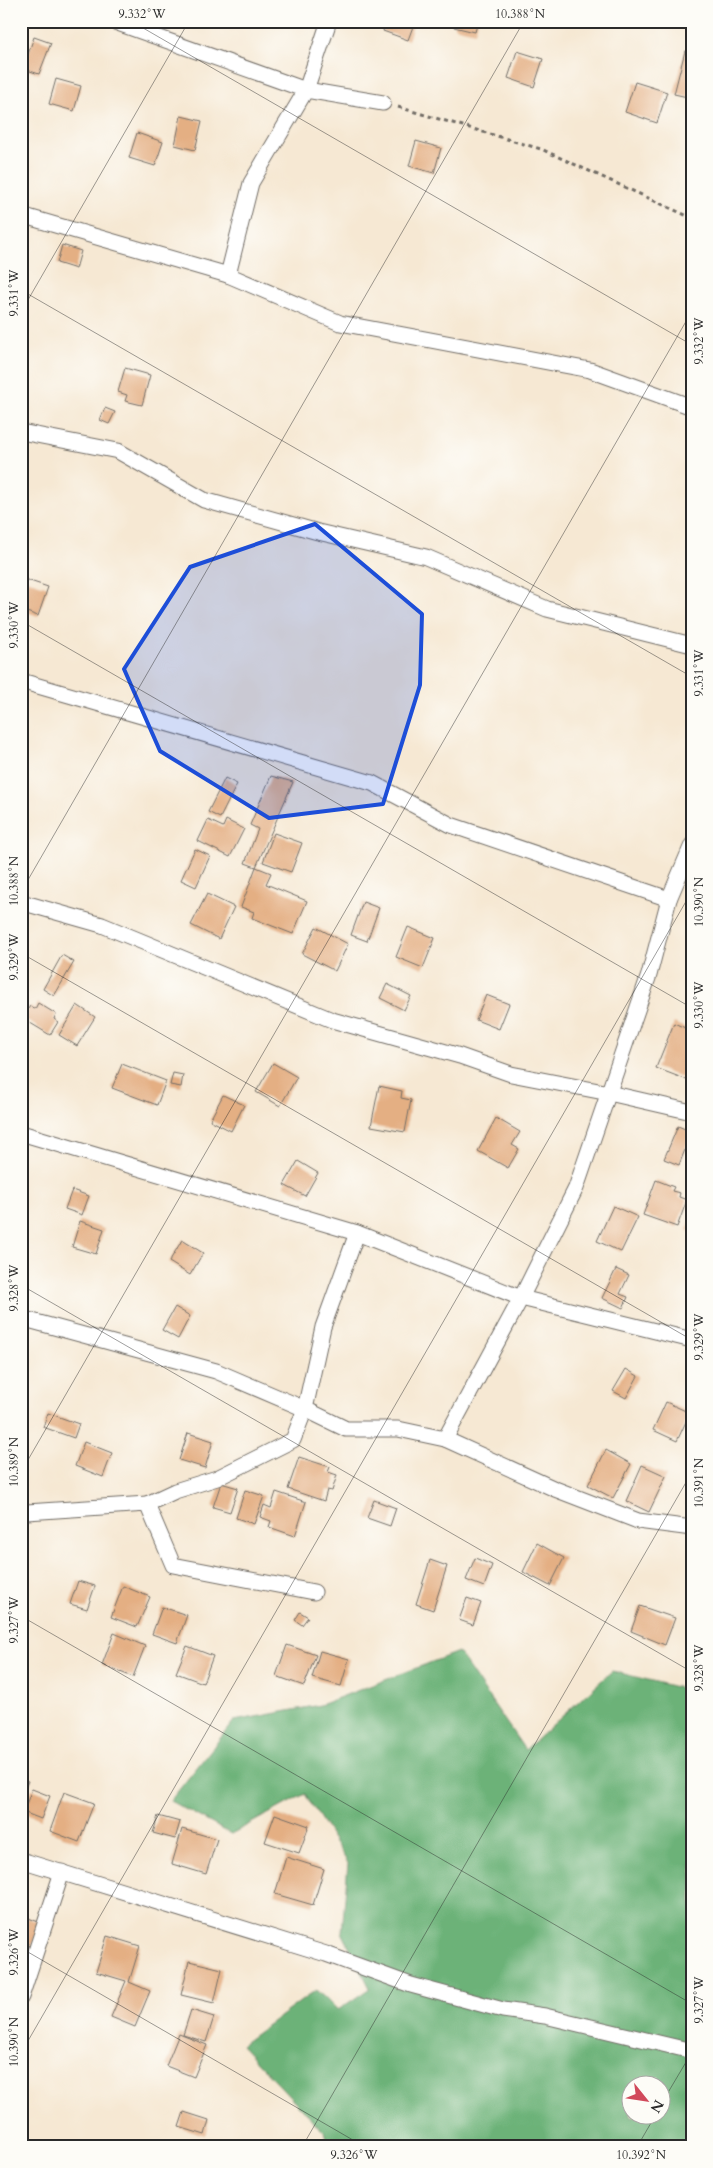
<svg xmlns="http://www.w3.org/2000/svg" width="713" height="2168" font-family="Cardo,serif">
  <style>
    .forest { fill: #6cb278; stroke: #4c6e52; fill-rule: evenodd }
    .building { fill: #e4af83 }
    .lines { fill: none; stroke-linecap: round; stroke-linejoin: round }
    .street-casing { stroke: #726d66; stroke-width: 17 }
    .path { stroke: #726d66; stroke-width: 3; stroke-dasharray: 4 4; stroke-linecap: butt }
    .street { stroke: #fff; stroke-width: 15 }
    .marked { fill: #1d4ed8; fill-opacity: 0.2; stroke: #1d4ed8; stroke-width: 4; stroke-linejoin: round }
    .ticks { fill: none; stroke: #2b2b2b; stroke-width: 1; stroke-opacity: 0.45 }
    .neatline { fill: none; stroke: #2b2b2b; stroke-width: 2 }
    .ticks-label { font-size: 12px; text-anchor: middle; fill: #2b2b2b }
  </style>
  <rect width="100%" height="100%" fill="#fdfcf7"/>
  <filter id="ink" filterUnits="userSpaceOnUse"><feTurbulence type="fractalNoise" baseFrequency=".02" numOctaves="2"/><feDisplacementMap in="SourceGraphic" scale="10" xChannelSelector="R" yChannelSelector="G"/><feConvolveMatrix kernelMatrix="1 2 1 2 8 2 1 2 1" color-interpolation-filters="sRGB"/></filter>
  <filter id="wash" filterUnits="userSpaceOnUse"><feTurbulence type="fractalNoise" baseFrequency=".0096" numOctaves="4" result="noise"/><feDisplacementMap in="SourceGraphic" scale="20" xChannelSelector="R" yChannelSelector="G"/><feGaussianBlur stdDeviation="1.12" result="paint"/><feColorMatrix in="noise" values="0 0 0 0 0 0 0 0 0 0 0 0 0 0 0 0 0 1.4 0 .05"/><feComposite in="paint" operator="in"/></filter>
  <g filter="url(#wash)">
    <rect width="100%" height="100%" fill="#f6e8d3"/>
    <path class="forest" d="M458 1652 525 1750 612 1671 692 1691V2147H328L324 2132 241 2045 316 1990 338 2010 370 1988 342 1932 348 1863 305 1794 231 1834 170 1801 234 1721 320 1705ZM630 2086H660V2116H630Z"/>
    <g id="blocks">
      <g class="building">
        <path d="M386 21H415L408 40 383 31Z"/>
        <path d="M455 21H478L475 32 454 27Z"/>
        <path d="M34 37 51 43 39 74 21 68V55L27 57Z"/>
        <path d="M517 51 543 59 534 87 508 78Z"/>
        <path d="M685 51 692 53V98L674 94Z"/>
        <path d="M56 79 81 86 74 111 49 104Z"/>
        <path d="M635 82 667 92 657 123 625 112Z"/>
        <path d="M181 116 202 121 195 150 175 145Z"/>
        <path d="M137 133 163 142 155 166 129 158Z"/>
        <path d="M416 141 441 148 434 173 409 166Z"/>
        <path d="M62 245 81 251 76 269 57 263Z"/>
        <path d="M125 368 150 375 142 405 125 401 127 395 118 392Z"/>
        <path d="M105 408 115 412 109 424 100 420Z"/>
        <path d="M21 578 48 587 38 616 21 610Z"/>
        <path d="M271 776 293 782 256 867 245 863 258 829 250 825Z"/>
        <path d="M225 778 237 784 220 818 208 812Z"/>
        <path d="M208 820 223 827 226 820 244 829 230 857 198 841Z"/>
        <path d="M274 833 302 843 291 872 263 862Z"/>
        <path d="M195 849 210 856 196 887 181 880Z"/>
        <path d="M256 867 271 873 266 884 307 901 293 934 252 918 254 912 241 907Z"/>
        <path d="M207 894 234 907 219 939 191 925Z"/>
        <path d="M363 902 379 908 367 941 351 935Z"/>
        <path d="M316 927 348 944 335 971 302 954Z"/>
        <path d="M408 927 435 938 423 968 396 957Z"/>
        <path d="M62 955 74 962 54 996 43 989Z"/>
        <path d="M387 984 411 996 404 1010 380 998Z"/>
        <path d="M486 995 509 1004 499 1029 476 1020Z"/>
        <path d="M38 1003 56 1014 54 1019 58 1022 50 1035 22 1018 30 1006 35 1009Z"/>
        <path d="M77 1005 95 1017 77 1046 59 1035Z"/>
        <path d="M674 1023 692 1031 690 1081 656 1068Z"/>
        <path d="M273 1063 297 1077 280 1106 256 1092Z"/>
        <path d="M122 1064 166 1081 157 1105 112 1088Z"/>
        <path d="M173 1073 183 1075 181 1087 170 1085Z"/>
        <path d="M379 1086 402 1091 401 1098 411 1100 405 1132 371 1126Z"/>
        <path d="M223 1095 244 1105 231 1131 210 1120Z"/>
        <path d="M496 1118 520 1132 512 1145 519 1149 508 1168 478 1151Z"/>
        <path d="M678 1126 692 1132 679 1165 664 1159Z"/>
        <path d="M298 1161 318 1173 305 1196 284 1185Z"/>
        <path d="M656 1180 674 1187 672 1191 680 1193 679 1197 687 1200 677 1227 643 1215Z"/>
        <path d="M72 1190 89 1196 82 1215 65 1209Z"/>
        <path d="M613 1206 638 1217 621 1252 597 1241Z"/>
        <path d="M692 1217V1232L687 1230Z"/>
        <path d="M80 1221 104 1229 96 1254 72 1247Z"/>
        <path d="M182 1240 203 1253 190 1275 169 1262Z"/>
        <path d="M616 1269 629 1275 620 1294 628 1297 623 1308 602 1298Z"/>
        <path d="M175 1307 190 1316 178 1339 162 1330Z"/>
        <path d="M626 1369 638 1376 626 1398 613 1391Z"/>
        <path d="M666 1402 690 1413 677 1441 653 1430Z"/>
        <path d="M48 1413 79 1424 74 1438 43 1427Z"/>
        <path d="M188 1433 213 1441 205 1468 179 1460Z"/>
        <path d="M84 1442 112 1453 103 1477 75 1466Z"/>
        <path d="M606 1450 631 1464 613 1498 588 1485Z"/>
        <path d="M299 1457 330 1467 328 1472 337 1475 332 1491 327 1490 324 1501 288 1489Z"/>
        <path d="M642 1465 666 1476 649 1512 626 1501Z"/>
        <path d="M221 1483 238 1488 230 1512 213 1507Z"/>
        <path d="M245 1490 264 1496 254 1524 236 1518Z"/>
        <path d="M276 1492 306 1502 295 1536 269 1527 271 1521 260 1517 264 1505 271 1508Z"/>
        <path d="M374 1500 396 1508 390 1526 367 1518Z"/>
        <path d="M537 1543 564 1558 550 1586 523 1572Z"/>
        <path d="M475 1558 492 1565 484 1587 466 1580Z"/>
        <path d="M430 1560 447 1566 433 1610 416 1604Z"/>
        <path d="M78 1581 95 1586 87 1609 70 1604Z"/>
        <path d="M123 1586 150 1597 137 1627 111 1617Z"/>
        <path d="M467 1598 481 1603 473 1625 459 1620Z"/>
        <path d="M640 1606 675 1618 665 1645 631 1631Z"/>
        <path d="M162 1607 187 1615 177 1643 152 1634Z"/>
        <path d="M300 1612 308 1617 302 1625 295 1620Z"/>
        <path d="M114 1633 145 1646 133 1677 102 1665Z"/>
        <path d="M287 1645 316 1655 304 1686 276 1676Z"/>
        <path d="M187 1646 213 1656 203 1683 176 1673Z"/>
        <path d="M320 1651 349 1659 341 1686 312 1678Z"/>
        <path d="M21 1778 28 1781 21 1799Z"/>
        <path d="M32 1789 50 1796 41 1819 23 1812Z"/>
        <path d="M64 1792 94 1803 79 1842 50 1831Z"/>
        <path d="M275 1814 309 1826 299 1853 265 1842Z"/>
        <path d="M158 1816 180 1822 175 1839 153 1833Z"/>
        <path d="M182 1829 217 1839 206 1874 172 1864Z"/>
        <path d="M286 1857 324 1869 313 1905 275 1894Z"/>
        <path d="M21 1915 41 1923 29 1953 21 1950Z"/>
        <path d="M107 1936 140 1946 129 1982 150 1991 135 2027 111 2017 126 1981 96 1972Z"/>
        <path d="M189 1961 222 1969 214 2003 181 1995Z"/>
        <path d="M191 2010 214 2017 206 2042 183 2035Z"/>
        <path d="M179 2034 207 2045 194 2077 166 2066Z"/>
        <path d="M184 2112 209 2120 205 2135 179 2127Z"/>
      </g>
    </g>
  </g>
  <g filter="url(#ink)">
    <use href="#blocks" fill-opacity="0" stroke="#726d66" stroke-width="1"/>
    <g class="lines">
      <defs>
        <g id="street">
          <path d="M112 21 306 90 329 21"/>
          <path d="M21 215 228 275 251 183 306 90 383 103"/>
          <path d="M228 275 340 323 590 370 692 407"/>
          <path d="M21 432 118 451 204 500 318 532 426 557 547 609 692 645"/>
          <path d="M21 681 372 783 451 825 669 899"/>
          <path d="M21 902 102 925 332 1020 460 1056 511 1074 609 1093 692 1112"/>
          <path d="M21 1133 357 1233 521 1298 576 1188 649 975 669 899 692 845"/>
          <path d="M21 1318 216 1371 305 1409 346 1429H398L445 1439 555 1489 638 1521 692 1528"/>
          <path d="M445 1439 521 1298 692 1340"/>
          <path d="M147 1504 175 1491 217 1478 293 1440 305 1409 323 1327 357 1233"/>
          <path d="M21 1514 27 1512 147 1504 173 1565 314 1592"/>
          <path d="M21 1860 326 1954 411 1985 503 2010 545 2016 692 2051"/>
          <path d="M21 1997 62 1872"/>
        </g>
      </defs>
      <use href="#street" class="street-casing"/>
      <path class="path" d="M398 107 541 149 692 218"/>
      <use href="#street" class="street"/>
    </g>
  </g>
  <path class="marked" d="M315 524 422 614 420 685 383 804 269 818 160 751 124 669 190 567Z"/>
  <path class="ticks" d="M131 21 692 345M21 290 692 677M21 312 189 21M21 621 692 1008M21 892 524 21M21 953 692 1340M21 1285 692 1672M21 1472 692 311M21 1616 692 2004M21 1948 365 2147M21 2053 692 891M660 2106 692 2052M302 2147 692 1472M637 2147 655 2116"/>
  <rect width="713" height="2168" fill="none" stroke="#fdfcf7" stroke-width="55"/>
  <g transform="translate(646 2100) rotate(120)"><circle r="24" fill="#fdfcf7" stroke="#a9a8a5"/>
  <path d="M0-4L9 19L0 12L-9 19Z" fill="#d1495b"/>
  <text y="-8" font-size="14" font-weight="bold" text-anchor="middle" fill="#2b2b2b">N</text>
  </g>
  <rect x="28" y="28" width="658" height="2112" class="neatline"/>
  <g class="ticks-label">
    <text x="142" y="18">9.332°W</text>
    <text x="520" y="18">10.388°N</text>
    <text transform="translate(14 293) rotate(-90)" y="4">9.331°W</text>
    <text transform="translate(699 341) rotate(-90)" y="4">9.332°W</text>
    <text transform="translate(14 625) rotate(-90)" y="4">9.330°W</text>
    <text transform="translate(699 673) rotate(-90)" y="4">9.331°W</text>
    <text transform="translate(14 881) rotate(-90)" y="4">10.388°N</text>
    <text transform="translate(699 902) rotate(-90)" y="4">10.390°N</text>
    <text transform="translate(14 957) rotate(-90)" y="4">9.329°W</text>
    <text transform="translate(699 1005) rotate(-90)" y="4">9.330°W</text>
    <text transform="translate(14 1288) rotate(-90)" y="4">9.328°W</text>
    <text transform="translate(699 1337) rotate(-90)" y="4">9.329°W</text>
    <text transform="translate(14 1462) rotate(-90)" y="4">10.389°N</text>
    <text transform="translate(699 1483) rotate(-90)" y="4">10.391°N</text>
    <text transform="translate(14 1620) rotate(-90)" y="4">9.327°W</text>
    <text transform="translate(699 1668) rotate(-90)" y="4">9.328°W</text>
    <text transform="translate(14 1952) rotate(-90)" y="4">9.326°W</text>
    <text transform="translate(699 2000) rotate(-90)" y="4">9.327°W</text>
    <text transform="translate(14 2042) rotate(-90)" y="4">10.390°N</text>
    <text x="354" y="2159">9.326°W</text>
    <text x="641" y="2159">10.392°N</text>
  </g>
</svg>
